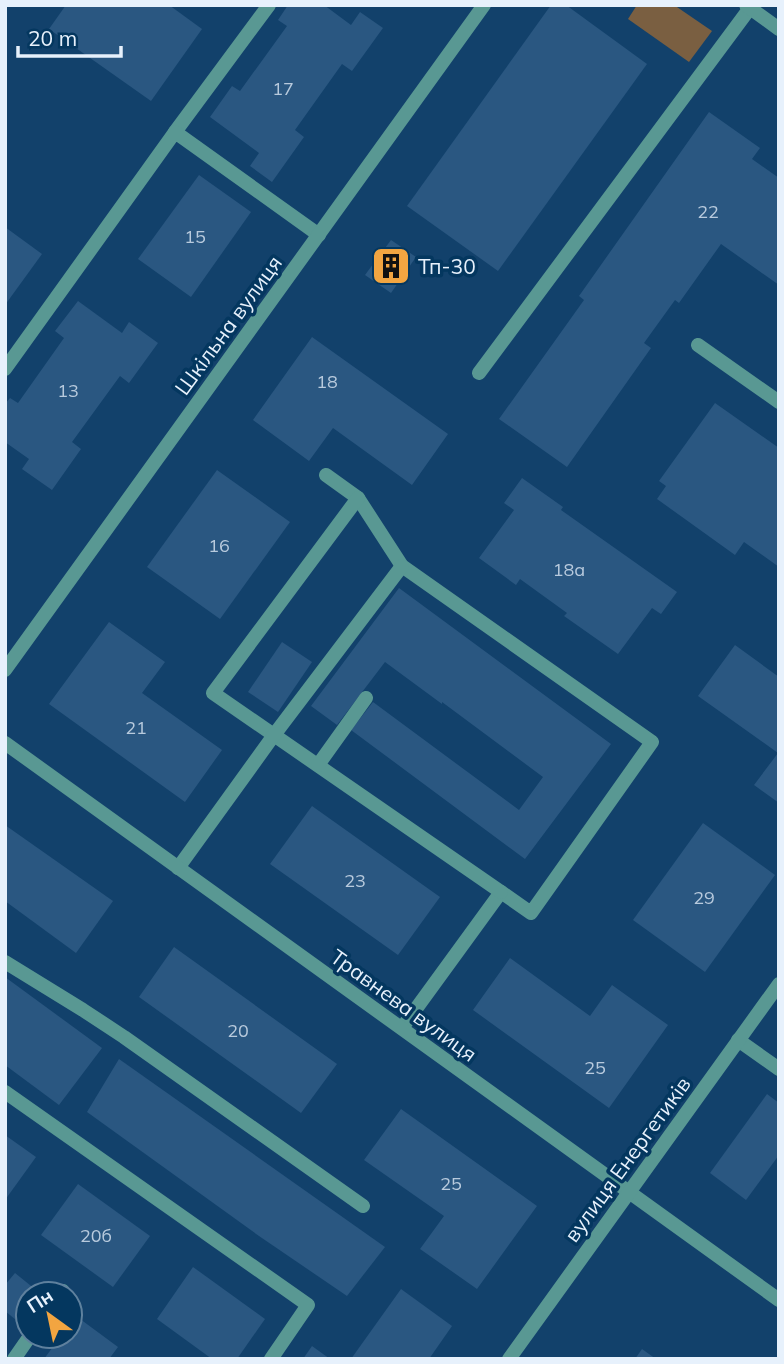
<svg xmlns="http://www.w3.org/2000/svg" width="784" height="1364" font-family="Mulish,sans-serif">
  <style>
    .green { fill: #7a5f41 }
    .building { fill: #2a5781 }
    .lines { fill: none; stroke-linecap: round; stroke-linejoin: round }
    .service { stroke: #599893; stroke-width: 14 }
    .minor { stroke: #599893; stroke-width: 14 }
    .tertiary { stroke: #599893; stroke-width: 14 }
    .labels { text-anchor: middle; dominant-baseline: central; stroke-width: 7; stroke-linejoin: round; paint-order: stroke }
    .number-label { font-size: 18px; fill: #b8cadd }
    .poi-label { font-size: 21px; fill: #e7f1fc; stroke: #04375f; text-anchor: start }
    .street-label { font-size: 21px; fill: #e7f1fc; stroke: #04375f }
  </style>
  <rect width="100%" height="100%" fill="#12416b"/>
  <path class="green" d="M637 5H674L712 31 689 62 628 19Z"/>
  <g class="building">
    <path d="M66 5H169L202 29 151 101 49 29Z"/>
    <path d="M288 5H324L351 25 360 12 383 28 352 71 342 64 295 130 304 137 272 182 250 166 259 153 210 117 232 86 240 91 287 26 278 20Z"/>
    <path d="M551 5H566L647 64 498 271 407 206Z"/>
    <path d="M709 112 760 148 752 159 779 178V285L721 244 679 303 675 300 644 343 651 348 567 467 499 419 584 300 579 296Z"/>
    <path d="M199 175 251 212 191 297 138 259Z"/>
    <path d="M5 227 42 254 5 305Z"/>
    <path d="M391 240 416 257 391 293 365 275Z"/>
    <path d="M78 301 122 333 129 322 158 343 129 383 120 376 72 442 81 449 52 490 22 469 29 459 5 442V404L10 398 18 403 64 338 55 331Z"/>
    <path d="M312 337 448 434 412 485 333 428 309 461 253 420Z"/>
    <path d="M715 403 779 448V567L744 542 735 555 657 499 666 486 659 481Z"/>
    <path d="M217 470 290 522 220 619 147 567Z"/>
    <path d="M522 478 563 507 561 510 677 592 661 614 652 608 618 654 564 616 567 613 520 579 516 585 479 558 514 510 504 503Z"/>
    <path d="M399 588 611 744 525 859 351 730 373 702 519 810 543 777 442 702V704L385 662 337 725 311 706Z"/>
    <path d="M109 622 165 662 142 693 222 750 185 802 49 704Z"/>
    <path d="M282 642 312 662 278 712 248 692Z"/>
    <path d="M735 645 779 677V803L754 785 778 753 698 696Z"/>
    <path d="M312 806 440 897 398 955 270 864Z"/>
    <path d="M703 823 775 875 705 972 633 920Z"/>
    <path d="M5 825 113 901 76 953 5 901Z"/>
    <path d="M174 947 337 1064 301 1113 139 997Z"/>
    <path d="M510 958 590 1016 612 985 668 1025 609 1108 473 1010Z"/>
    <path d="M5 977 102 1048 59 1105 5 1065Z"/>
    <path d="M119 1059 385 1247 347 1296 259 1236 87 1112Z"/>
    <path d="M767 1094 779 1103V1155L746 1200 710 1173Z"/>
    <path d="M401 1109 537 1206 477 1289 420 1249 444 1216 364 1160Z"/>
    <path d="M5 1135 36 1157 5 1200Z"/>
    <path d="M78 1184 150 1236 113 1287 41 1235Z"/>
    <path d="M193 1267 265 1319 237 1359H212L157 1319Z"/>
    <path d="M15 1273 41 1294H28V1315L21 1324 5 1311V1285Z"/>
    <path d="M401 1289 452 1326 429 1359H351Z"/>
    <path d="M76 1316 118 1347 109 1359H44L61 1336H70V1323Z"/>
    <path d="M312 1346 330 1359H303Z"/>
    <path d="M642 1349 656 1359H635Z"/>
  </g>
  <g class="lines">
    <g class="service">
      <path d="M175 132 269 5"/>
      <path d="M698 345 779 402"/>
      <path d="M5 369 175 132 319 235"/>
      <path d="M479 373 750 8"/>
      <path d="M326 475 358 498 402 566 652 742 531 913 501 892 402 1028"/>
      <path d="M358 498 213 693 501 892"/>
      <path d="M318 765 366 698"/>
      <path d="M178 868 274 735 402 566"/>
      <path d="M5 962 83 1010 124 1037 363 1206"/>
      <path d="M738 1040 779 1069"/>
      <path d="M5 1092 308 1305 271 1359"/>
      <path d="M61 1294 63 1291"/>
      <path d="M14 1359 30 1336"/>
    </g>
    <g class="minor">
      <path d="M5 670 484 5"/>
      <path d="M5 743 779 1300"/>
    </g>
    <g class="tertiary">
      <path d="M746 5 779 29"/>
      <path d="M509 1359 779 984"/>
    </g>
  </g>
  <defs>
    <symbol id="building-square" viewBox="-11 -11 22 22"><rect x="-9" y="-9" width="18" height="18" rx="4" fill="#f2a541" stroke="#04375f"/><path d="M-4-6H4V6H1V3H-1V6H-4ZM-2.5-4.3h1.7v1.8h-1.7ZM.8-4.3h1.7v1.8H.8ZM-2.5-1h1.7V.8h-1.7ZM.8-1h1.7V.8H.8Z" fill="#111"/></symbol>
  </defs>
  <g fill-rule="evenodd">
    <use href="#building-square" x="369" y="244" width="44" height="44"/>
  </g>
  <g class="labels">
    <g class="number-label">
      <text x="283" y="88">17</text>
      <text x="708" y="211">22</text>
      <text x="195" y="236">15</text>
      <text x="327" y="381">18</text>
      <text x="68" y="390">13</text>
      <text x="219" y="545">16</text>
      <text x="569" y="569">18а</text>
      <text x="136" y="727">21</text>
      <text x="355" y="880">23</text>
      <text x="704" y="897">29</text>
      <text x="238" y="1030">20</text>
      <text x="595" y="1067">25</text>
      <text x="451" y="1183">25</text>
      <text x="96" y="1235">20б</text>
    </g>
    <g class="poi-label">
      <text x="418" y="266">Тп-30</text>
    </g>
    <g class="street-label">
      <text transform="translate(228 325) rotate(-54)">Шкільна вулиця</text>
      <text transform="translate(404 1005) rotate(36)">Травнева вулиця</text>
      <text transform="translate(627 1159) rotate(-54)">вулиця Енергетиків</text>
    </g>
  </g>
  <rect width="784" height="1364" fill="none" stroke="#e7f1fc" stroke-width="14"/>
  <g transform="translate(49 1315) rotate(327)"><circle r="33" fill="#04375f" stroke="#5f819e" stroke-width="2"/>
  <path d="M0-5L12 26L0 18L-12 26Z" fill="#f2a541"/>
  <text y="-10" font-size="19" font-weight="bold" text-anchor="middle" fill="#e7f1fc">Пн</text>
  </g>
  <path d="M18 46v10h103v-10" fill="none" stroke="#e7f1fc" stroke-width="3.5"/>
  <text x="28" y="46" font-size="21" fill="#e7f1fc" stroke="#04375f" stroke-width="5" paint-order="stroke">20 m</text>
</svg>
